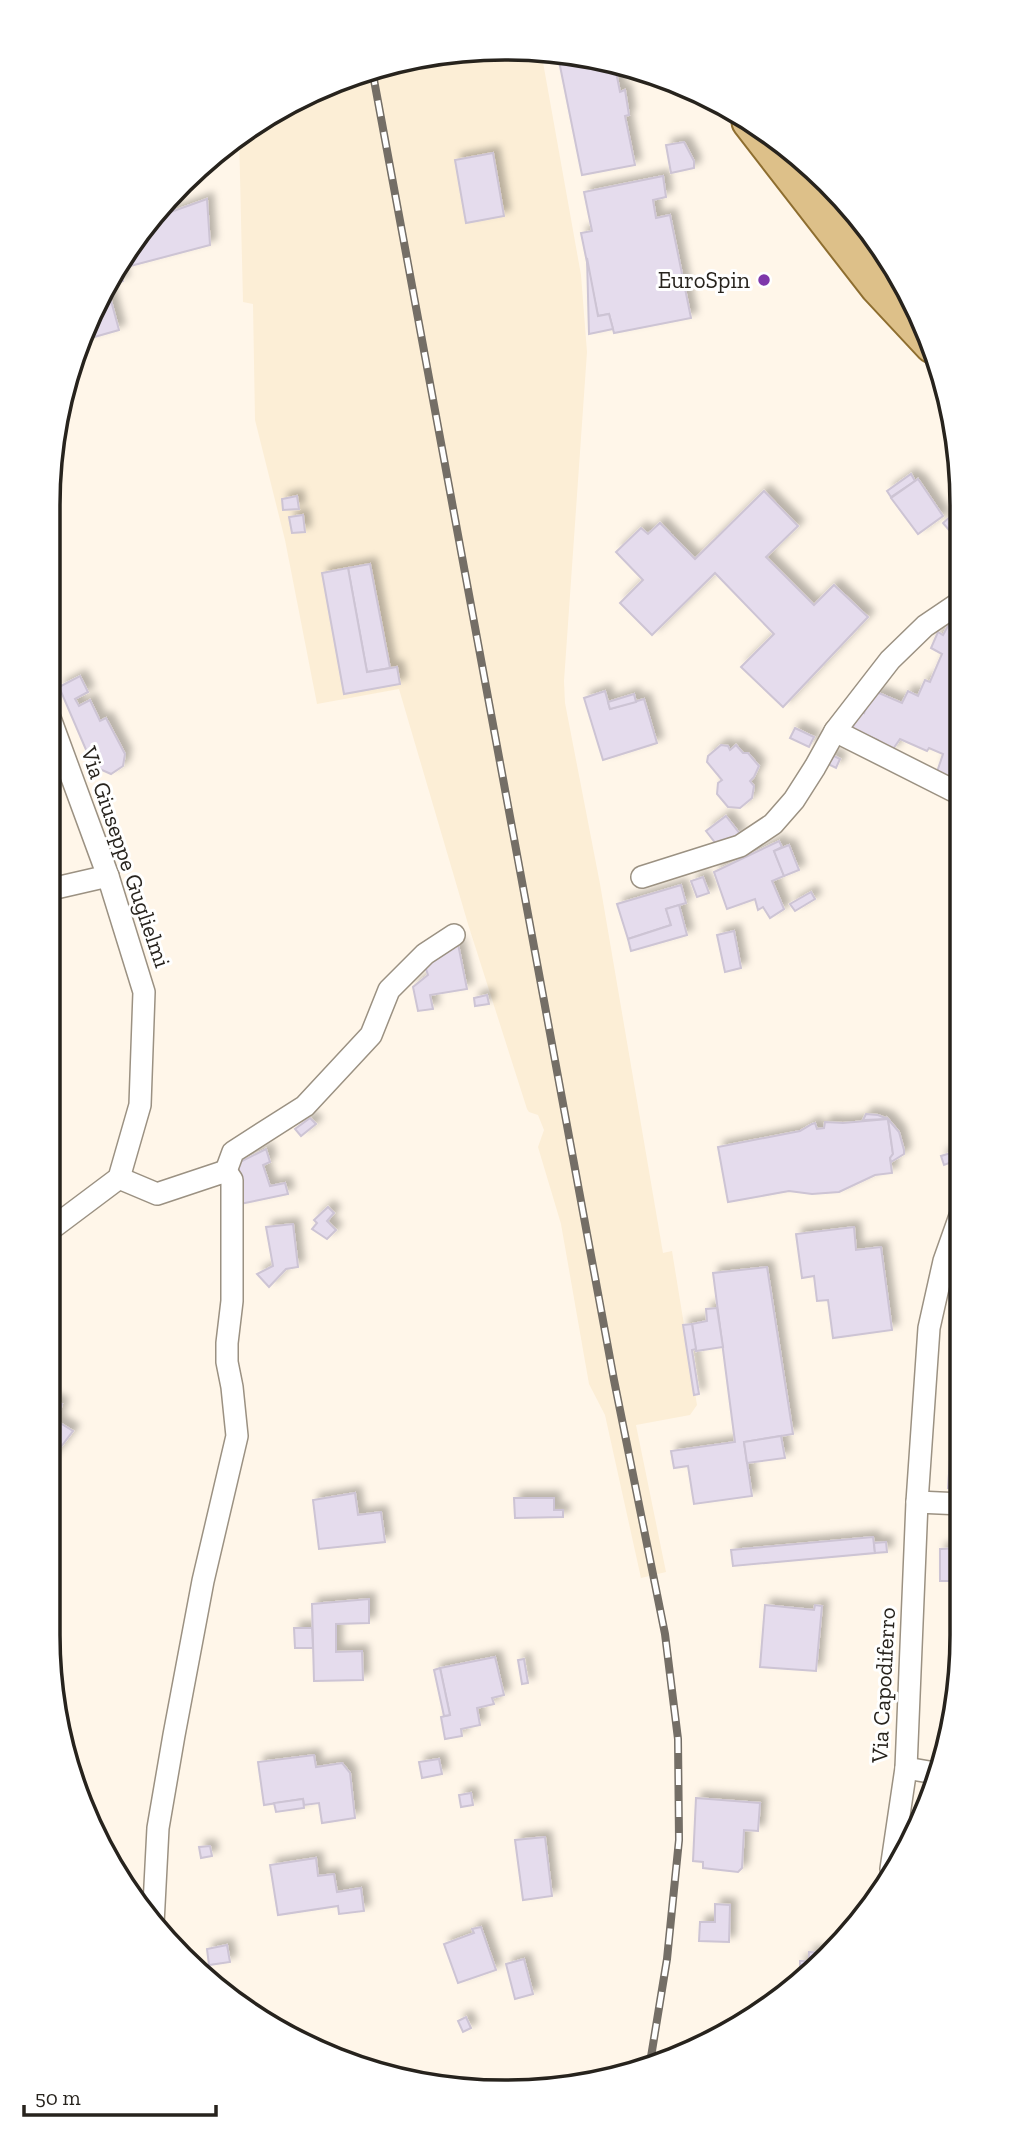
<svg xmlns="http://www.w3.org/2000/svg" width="1010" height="2140" font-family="'Zilla Slab',serif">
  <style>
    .built { fill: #fceed6 }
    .building { fill: #e5dced; stroke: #cdc4d4; stroke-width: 2; filter: url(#shadow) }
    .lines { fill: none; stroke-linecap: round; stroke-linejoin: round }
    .street-casing { stroke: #9b9182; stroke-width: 24 }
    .primary-casing { stroke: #8e6e30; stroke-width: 37 }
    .street { stroke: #fff; stroke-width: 21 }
    .primary { stroke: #ddc089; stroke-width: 33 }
    .rail-casing { stroke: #746e66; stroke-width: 8 }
    .rail { stroke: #fff; stroke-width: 5; stroke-dasharray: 16; stroke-linecap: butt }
    .poi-dot { fill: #7e37aa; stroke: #fff; stroke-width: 2.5 }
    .labels { text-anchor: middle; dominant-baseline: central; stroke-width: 6; stroke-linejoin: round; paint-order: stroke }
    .poi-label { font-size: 23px; fill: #27231d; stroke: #fff; text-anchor: end }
    .street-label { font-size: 23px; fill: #27231d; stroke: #fff }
    .rim { fill: none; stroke: #27231d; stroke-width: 3.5 }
  </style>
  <defs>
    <filter id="shadow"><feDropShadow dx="6" dy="-6" stdDeviation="3.5" flood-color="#0004"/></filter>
  </defs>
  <rect width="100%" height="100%" fill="#fff6e9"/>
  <path class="built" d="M505 47 541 51 581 275 587 352 564 681 565 703 600 884 663 1253 672 1251 697 1405 690 1415 636 1425 666 1572 641 1578 605 1415 589 1384 561 1224 538 1147 544 1130 538 1115 529 1112 527 1109 468 924 399 689 317 704 285 540 255 420 253 304 243 302 239 134 250 125 329 82 415 56Z"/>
  <g class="building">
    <path d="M569 54 594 56 614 62 620 92 625 90 629 115 625 116 635 165 582 175 558 56Z"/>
    <path d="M684 142 694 161V168L671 173 666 145Z"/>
    <path d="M493 153 504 216 466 223 455 160Z"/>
    <path d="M663 176 666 197 653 200 656 218 670 215 691 318 614 333 609 314 598 316 581 233 592 231 584 192Z"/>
    <path d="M207 199 210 245 119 269 123 281 107 286 119 330 80 341 82 330 124 251 151 219Z"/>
    <path d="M587 258 598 316 609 314 613 329 589 334Z"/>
    <path d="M911 474 915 481 891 497 887 491Z"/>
    <path d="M918 479 943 516 918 534 891 498Z"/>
    <path d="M764 491 798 526 766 557 814 605 834 585 868 617 783 707 741 667 774 634 715 573 652 635 620 603 643 580 616 552 641 528 648 534 660 523 695 559Z"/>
    <path d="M297 496 299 509 283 510 282 499Z"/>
    <path d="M303 515 305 532 292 533 289 517Z"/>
    <path d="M951 516 959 526V534L955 537 943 523Z"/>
    <path d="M370 564 390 668 367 672 348 568Z"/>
    <path d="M348 568 367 672 397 667 400 684 344 694 322 573Z"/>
    <path d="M959 612 960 718 955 729 960 731V783L937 772 943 754 929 748 927 751 900 739 891 752 876 745 878 740 852 729 860 711 864 713 871 696 879 693 902 703 908 691 918 696 925 680 930 682 942 654 931 648 938 632 943 635 948 626 944 624Z"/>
    <path d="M80 676 88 692 75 699 79 706 90 700 100 721 106 718 125 754 123 766 111 774 93 766 59 687Z"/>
    <path d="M605 691 610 709 644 699 657 743 603 760 584 698Z"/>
    <path d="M634 694 636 702 610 709 608 702Z"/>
    <path d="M795 728 814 737 809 747 790 738Z"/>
    <path d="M721 745 728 746 730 750 736 745 743 753H748L759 766 754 777 750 781 754 786 752 798 740 808 728 807 717 794 718 783 722 780 707 762 708 756Z"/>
    <path d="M830 754 840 759 836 768 826 763Z"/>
    <path d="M726 816 740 834 720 849 706 831Z"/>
    <path d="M779 841 782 847 774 851 784 876 772 881 784 909 770 918 763 907 758 910 755 899 727 909 714 872Z"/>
    <path d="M789 845 799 870 784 876 774 851Z"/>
    <path d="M703 877 709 893 697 897 691 881Z"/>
    <path d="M681 885 686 903 666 909 671 925 628 939 617 904Z"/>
    <path d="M811 892 815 899 795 911 790 904Z"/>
    <path d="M679 905 687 935 631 951 628 939 671 925 666 909Z"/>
    <path d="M734 931 741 968 725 972 717 935Z"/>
    <path d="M458 944 467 989 430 995 433 1009 418 1011 413 987 428 975 425 966Z"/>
    <path d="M487 995 489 1004 475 1006 474 998Z"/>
    <path d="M866 1114 878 1115 888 1119 863 1120Z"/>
    <path d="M310 1118 316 1124 301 1136 295 1129Z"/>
    <path d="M888 1119 893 1154 890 1158 892 1173 875 1175 839 1192 812 1194 789 1191 728 1202 718 1147 800 1131 812 1124 815 1123 817 1129 824 1128 825 1122 843 1123Z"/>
    <path d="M888 1119 899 1132 904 1150V1154L891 1162 890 1158 893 1154Z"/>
    <path d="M266 1149 270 1162 263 1165 270 1186 285 1183 288 1194 240 1204 236 1164Z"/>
    <path d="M954 1152 957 1160 944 1165 941 1156Z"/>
    <path d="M328 1207 334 1213 327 1221 336 1230 327 1239 312 1229 317 1223 314 1220Z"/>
    <path d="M293 1224 298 1267 286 1269 269 1287 257 1274 273 1266 266 1227Z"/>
    <path d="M854 1227 856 1250 881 1247 892 1330 833 1338 828 1300 817 1301 814 1276 802 1278 796 1234Z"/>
    <path d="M767 1267 793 1434 744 1442 752 1496 694 1504 688 1466 674 1468 671 1451 735 1442 713 1273Z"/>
    <path d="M717 1308 723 1347 696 1351 692 1324 707 1321 706 1309Z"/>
    <path d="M692 1324 696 1349 692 1350 699 1394 694 1395 683 1325Z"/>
    <path d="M959 1325H962V1489L948 1488Z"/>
    <path d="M47 1397 62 1404 57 1421 73 1431 47 1465Z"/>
    <path d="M781 1436 785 1458 747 1463 744 1442Z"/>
    <path d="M355 1493 358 1515 381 1512 385 1542 319 1549 313 1500Z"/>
    <path d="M514 1498H554V1510H563V1517L515 1518Z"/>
    <path d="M873 1537 875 1553 733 1566 731 1550Z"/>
    <path d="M886 1542 887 1552 875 1553 874 1543Z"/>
    <path d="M962 1548 963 1581H940V1549Z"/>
    <path d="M369 1599V1623L336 1624V1652L362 1651 363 1680 314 1681 312 1604Z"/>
    <path d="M765 1605 814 1610 815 1605 822 1606 816 1671 760 1667Z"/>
    <path d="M294 1628H312L313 1648H295Z"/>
    <path d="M495 1657 504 1695 492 1698 494 1704 477 1708 480 1725 461 1729 462 1736 445 1739 441 1717 450 1715 440 1668Z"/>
    <path d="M524 1659 528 1683 522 1684 518 1660Z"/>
    <path d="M440 1668 450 1715 444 1716 434 1670Z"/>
    <path d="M314 1755 316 1767 342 1763 350 1773 355 1818 322 1823 319 1803 304 1805 303 1799 264 1805 258 1762Z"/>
    <path d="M439 1759 442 1774 422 1778 419 1762Z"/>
    <path d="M471 1793 473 1805 461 1807 459 1795Z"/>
    <path d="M696 1798 760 1803 758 1831 744 1830 742 1868 738 1872 703 1868V1862L693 1861Z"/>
    <path d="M303 1799 304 1808 276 1812 274 1803Z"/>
    <path d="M545 1837 552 1896 523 1900 515 1840Z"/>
    <path d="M210 1846 212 1856 201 1858 199 1847Z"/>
    <path d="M316 1858 318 1876 334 1874 337 1892 361 1888 364 1911 339 1914 338 1906 278 1915 270 1865Z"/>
    <path d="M715 1904 730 1905 729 1942 699 1941 700 1922H715Z"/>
    <path d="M481 1927 496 1970 458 1983 444 1944 474 1933 472 1929Z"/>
    <path d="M227 1945 230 1962 209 1965 207 1949Z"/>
    <path d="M809 1952 830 1953 800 1977V1961H809Z"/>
    <path d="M524 1959 533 1994 515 1999 506 1964Z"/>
    <path d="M466 2017 471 2028 463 2032 458 2021Z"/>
  </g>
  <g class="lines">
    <defs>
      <g id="street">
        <path d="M959 603 925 626 890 660 835 731 960 794"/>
        <path d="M642 877 740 846 773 824 794 800 815 767 835 731"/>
        <path d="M47 890 108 876"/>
        <path d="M226 1171 233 1152 305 1106 371 1035 389 990 425 954 454 935"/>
        <path d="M119 1178 157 1194 226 1171 232 1180V1301L227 1343V1362L232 1387 237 1436 203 1581 174 1735 158 1828 153 1924"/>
        <path d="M47 1232 119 1178 140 1105 144 992 108 876 47 710"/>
        <path d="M917 1502 962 1504"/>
        <path d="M906 1768 935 1773"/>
        <path d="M891 1869 906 1768 917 1502 929 1328 944 1261 961 1213"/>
      </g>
      <path id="primary" d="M749 122 877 287 932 346"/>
    </defs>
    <use href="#street" class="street-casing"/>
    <use href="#primary" class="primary-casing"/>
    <use href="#street" class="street"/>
    <use href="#primary" class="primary"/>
    <defs>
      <path id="rail" d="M372 69 614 1380 665 1634 678 1739 679 1840 667 1959 650 2063"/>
    </defs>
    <use href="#rail" class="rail-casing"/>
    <use href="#rail" class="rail"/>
  </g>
  <circle class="poi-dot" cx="764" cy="280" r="7"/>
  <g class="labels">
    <g class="poi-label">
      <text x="750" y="280">EuroSpin</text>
    </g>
    <g class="street-label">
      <text transform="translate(126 857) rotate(71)">Via Giuseppe Guglielmi</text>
      <text transform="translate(883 1685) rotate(-87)">Via Capodiferro</text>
    </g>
  </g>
  <path d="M0 0H1010V2140H0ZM505 60H505A445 445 0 0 1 950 505V1635A445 445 0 0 1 505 2080H505A445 445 0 0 1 60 1635V505A445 445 0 0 1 505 60Z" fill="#fff" fill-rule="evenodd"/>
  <path class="rim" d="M505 60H505A445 445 0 0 1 950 505V1635A445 445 0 0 1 505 2080H505A445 445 0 0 1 60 1635V505A445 445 0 0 1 505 60Z"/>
  <path d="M24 2105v10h192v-10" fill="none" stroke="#27231d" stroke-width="3.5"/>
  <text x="35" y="2105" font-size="21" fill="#27231d" stroke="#ffffff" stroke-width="5" paint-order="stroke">50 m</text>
</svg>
